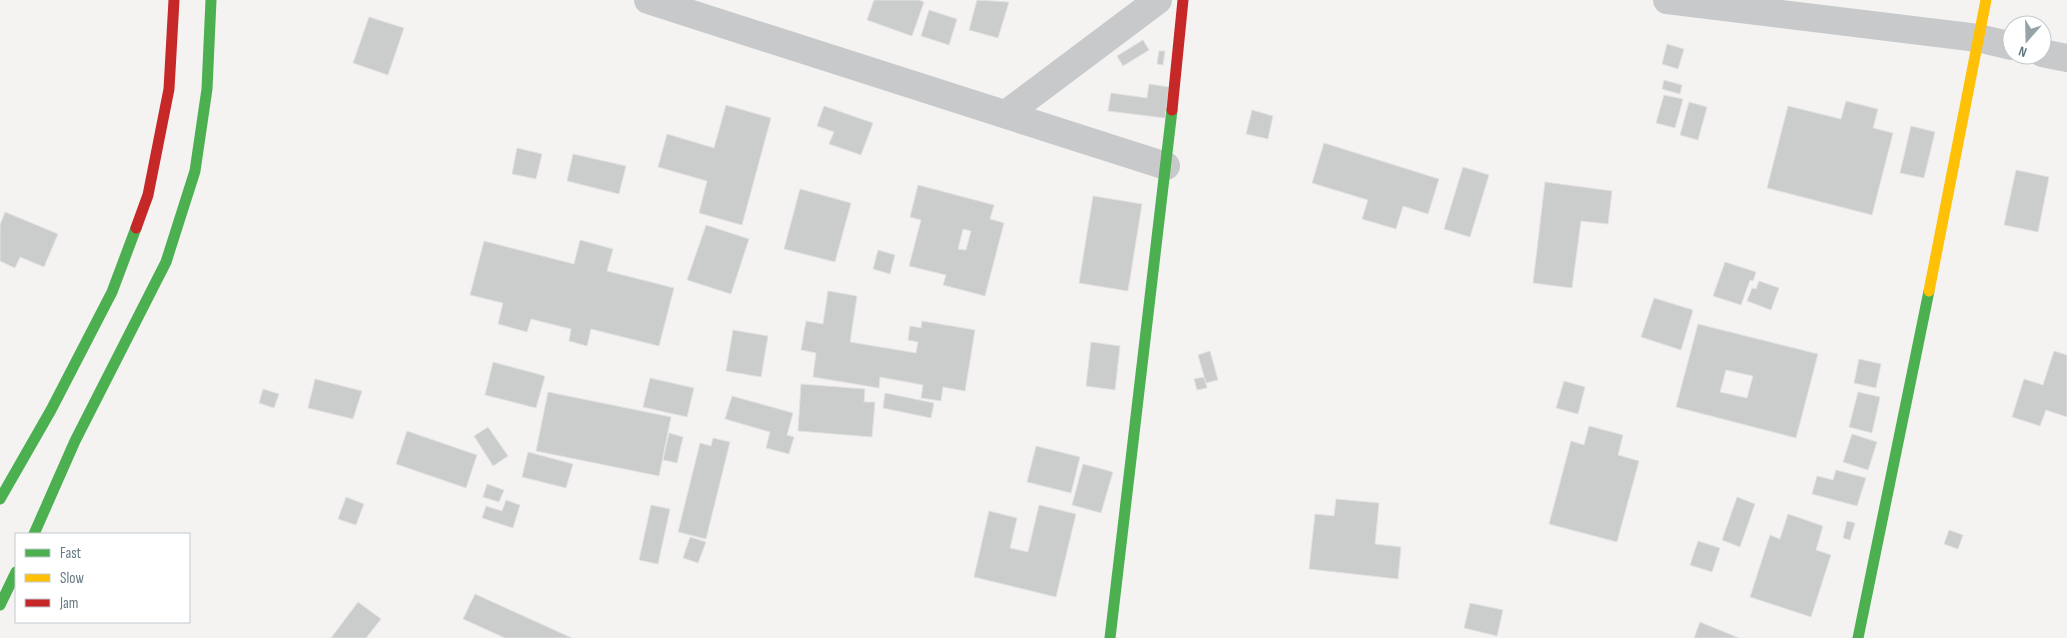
<svg xmlns="http://www.w3.org/2000/svg" width="2067" height="638" font-family="'Sofia Sans Condensed',sans-serif">
  <style>
    .building { fill: #cbcccc; stroke: #e3e2e2; fill-rule: evenodd }
    .lines { fill: none; stroke-linecap: round; stroke-linejoin: round }
    .street { stroke: #c8c9ca; stroke-width: 28 }
    .fast { stroke: #4caf50; stroke-width: 11 }
    .slow { stroke: #ffc107; stroke-width: 11 }
    .jam { stroke: #c62828; stroke-width: 11 }
  </style>
  <rect width="100%" height="100%" fill="#f4f3f2"/>
  <g class="building">
    <path d="M874 0H919L924 2 912 36 867 20Z"/>
    <path d="M977 0 1009 2 998 38 969 30Z"/>
    <path d="M929 10 957 19 949 45 921 36Z"/>
    <path d="M369 17 404 28 388 75 353 63Z"/>
    <path d="M1143 40 1149 50 1123 66 1117 56Z"/>
    <path d="M1667 44 1684 49 1678 69 1662 64Z"/>
    <path d="M1159 51H1165L1163 65 1157 64Z"/>
    <path d="M1664 80 1682 85 1680 94 1662 89Z"/>
    <path d="M1149 84 1169 87 1165 118 1108 111 1111 93 1147 98Z"/>
    <path d="M1664 95 1683 99 1675 128 1656 123Z"/>
    <path d="M1846 101 1878 109 1873 128 1893 133 1872 215 1767 188 1788 106 1841 119Z"/>
    <path d="M1689 102 1707 107 1698 140 1680 135Z"/>
    <path d="M726 105 771 118 742 225 699 213 707 181 658 167 667 134 714 148Z"/>
    <path d="M824 106 873 123 861 155 829 144 834 132 817 126Z"/>
    <path d="M1252 110 1273 116 1268 139 1246 134Z"/>
    <path d="M1911 126 1935 132 1924 178 1900 173Z"/>
    <path d="M1324 143 1439 179 1428 214 1403 206 1396 229 1362 219 1368 200 1312 183Z"/>
    <path d="M517 148 542 154 536 179 512 174Z"/>
    <path d="M573 154 626 166 619 194 567 181Z"/>
    <path d="M1463 167 1489 175 1470 237 1444 229Z"/>
    <path d="M2016 170 2049 177 2038 232 2004 225Z"/>
    <path d="M1545 182 1612 191 1608 224 1581 221 1572 288 1533 283Z"/>
    <path d="M918 185 994 205 990 219 1004 223 985 296 943 285 946 275 909 266 921 220 910 217ZM963 229 971 231 966 250 958 249Z"/>
    <path d="M800 189 851 203 835 262 784 249Z"/>
    <path d="M1093 196 1142 204 1128 291 1079 283Z"/>
    <path d="M5 212 58 234 44 267 20 257 15 268 0 261V225Z"/>
    <path d="M706 225 749 239 731 294 687 280Z"/>
    <path d="M580 240 613 249 607 271 674 288 659 346 591 329 587 346 569 341 571 329 531 319 527 332 498 324 503 303 470 295 484 241 574 264Z"/>
    <path d="M878 250 895 255 890 274 873 269Z"/>
    <path d="M1725 262 1756 272 1753 281 1750 280 1741 305 1713 296Z"/>
    <path d="M1759 281 1779 288 1771 310 1747 301 1752 288 1756 289Z"/>
    <path d="M828 291 857 296 850 342 916 353 918 342 908 340 910 326 921 328 922 321 975 330 965 391 943 387 941 401 921 398 923 385 880 377 879 388 813 377 816 353 801 350 806 321 823 324Z"/>
    <path d="M1654 298 1693 310 1681 350 1641 337Z"/>
    <path d="M1698 324 1818 354 1796 438 1676 407ZM1726 370 1753 376 1747 398 1720 392Z"/>
    <path d="M733 330 768 336 761 377 726 371Z"/>
    <path d="M1091 342 1120 346 1115 390 1086 386Z"/>
    <path d="M1210 351 1218 380 1206 383 1198 355Z"/>
    <path d="M2054 351 2067 355V417L2046 410 2040 426 2012 417 2024 379 2043 385Z"/>
    <path d="M1859 359 1881 364 1876 388 1854 383Z"/>
    <path d="M493 362 545 376 536 408 485 395Z"/>
    <path d="M1204 377 1207 388 1197 390 1194 379Z"/>
    <path d="M650 378 694 388 687 417 643 407Z"/>
    <path d="M315 379 362 391 353 419 308 408Z"/>
    <path d="M1564 381 1585 387 1578 414 1556 408Z"/>
    <path d="M801 384 865 389 864 402H875L872 437 798 431Z"/>
    <path d="M263 389 279 394 274 408 259 403Z"/>
    <path d="M548 392 671 417 659 476 536 451Z"/>
    <path d="M1858 392 1880 397 1872 433 1849 427Z"/>
    <path d="M885 393 934 403 931 418 883 408Z"/>
    <path d="M732 396 793 413 787 435 794 437 789 454 766 448 770 432 725 419Z"/>
    <path d="M1589 426 1623 435 1618 455 1639 461 1617 542 1549 524 1571 441 1584 445Z"/>
    <path d="M488 427 508 456 493 466 474 436Z"/>
    <path d="M407 431 477 455 466 488 396 464Z"/>
    <path d="M669 433 683 437 677 463 663 460Z"/>
    <path d="M1852 434 1877 442 1868 470 1843 462Z"/>
    <path d="M713 438 730 442 706 539 678 532 700 443 711 446Z"/>
    <path d="M1036 446 1080 457 1071 493 1027 482Z"/>
    <path d="M528 452 573 464 566 488 522 477Z"/>
    <path d="M1083 464 1113 472 1101 513 1072 505Z"/>
    <path d="M1836 470 1866 478 1857 506 1812 494 1817 476 1833 480Z"/>
    <path d="M487 484 504 490 499 502 483 497Z"/>
    <path d="M346 497 364 504 356 525 338 519Z"/>
    <path d="M1737 497 1755 504 1740 547 1722 540Z"/>
    <path d="M1336 499 1379 503 1375 544 1401 547 1398 579 1309 569 1315 514 1334 516Z"/>
    <path d="M506 500 520 505 513 528 482 518 486 506 502 511Z"/>
    <path d="M651 505 670 509 658 564 639 560Z"/>
    <path d="M1039 505 1076 514 1056 597 974 577 989 511 1017 518 1010 548 1028 552Z"/>
    <path d="M1788 514 1823 526 1816 550 1831 555 1811 617 1750 597 1770 535 1780 539Z"/>
    <path d="M1847 521 1855 523 1850 540 1843 538Z"/>
    <path d="M1949 530 1963 535 1958 549 1944 544Z"/>
    <path d="M690 537 706 542 698 563 683 558Z"/>
    <path d="M1698 541 1720 548 1712 572 1690 565Z"/>
    <path d="M475 594 572 638H505L463 619Z"/>
    <path d="M358 602 381 619 366 638H331Z"/>
    <path d="M1470 603 1503 610 1497 636 1464 628Z"/>
    <path d="M1700 622 1739 638H1694Z"/>
  </g>
  <g class="lines">
    <g class="street">
      <path d="M648 0 1166 166"/>
      <path d="M1667 0 1978 38 2012 46"/>
      <path d="M2042 53 2067 58"/>
      <path d="M1006 114 1158 0"/>
    </g>
    <g class="fast">
      <path d="M0 499 51 410 112 292 136 228"/>
      <path d="M34 534 75 441 166 262 195 171 207 89 211 0"/>
      <path d="M0 605 16 572"/>
      <path d="M1110 638 1172 110"/>
      <path d="M1858 638 1929 291"/>
    </g>
    <path class="slow" d="M1929 291 1986 0"/>
    <g class="jam">
      <path d="M1172 110 1183 0"/>
      <path d="M136 228 148 195 169 89 174 0"/>
    </g>
  </g>
  <rect x="15" y="533" width="175" height="90" fill="#ffffff" stroke="#c1c9cd"/>
  <rect x="25" y="549" width="25" height="8" fill="#4caf50" stroke="#c1c9cd"/>
  <text x="60" y="558" font-size="15" fill="#647982">Fast</text>
  <rect x="25" y="574" width="25" height="8" fill="#ffc107" stroke="#c1c9cd"/>
  <text x="60" y="583" font-size="15" fill="#647982">Slow</text>
  <rect x="25" y="599" width="25" height="8" fill="#c62828" stroke="#c1c9cd"/>
  <text x="60" y="608" font-size="15" fill="#647982">Jam</text>
  <g transform="translate(2027 40) rotate(200)"><circle r="24" fill="#ffffff" stroke="#c1c9cd"/>
  <path d="M0-4L9 19L0 12L-9 19Z" fill="#96a4a9"/>
  <text y="-8" font-size="14" font-weight="bold" text-anchor="middle" fill="#647982">N</text>
  </g>
</svg>
